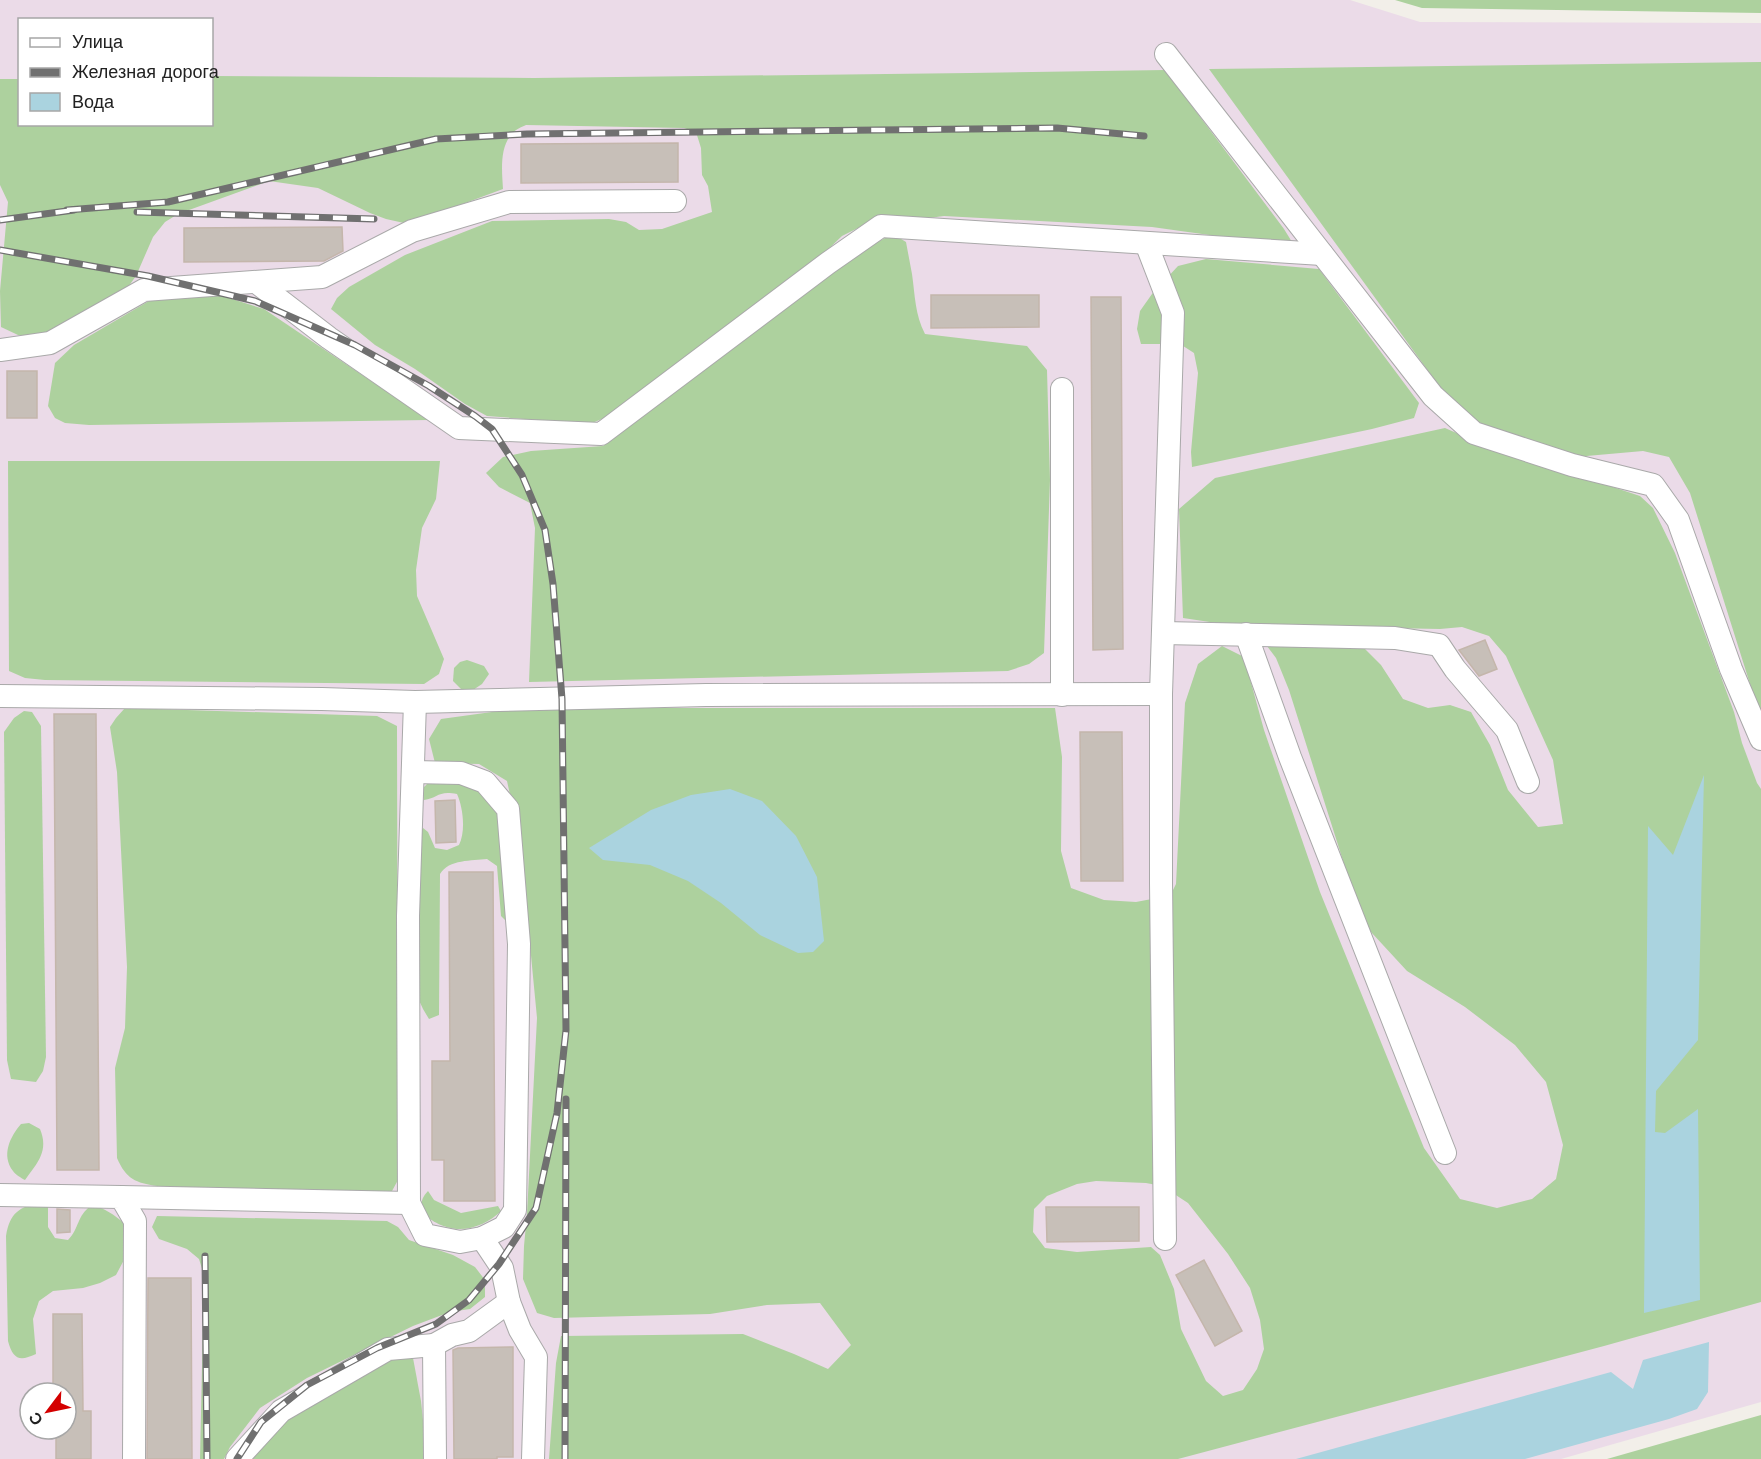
<svg xmlns="http://www.w3.org/2000/svg" width="1761" height="1459" font-family="'Work Sans',sans-serif">
  <style>
    .industrial { fill: #ebdbe8; fill-rule: evenodd }
    .forest { fill: #add19e; fill-rule: evenodd }
    .water { fill: #aad3df }
    .building { fill: #c7bfb8; stroke: #c4b6ab; stroke-width: 1.5 }
    .lines { fill: none; stroke-linecap: round; stroke-linejoin: round }
    .minor-casing { stroke: #a9a9a9; stroke-width: 24 }
    .minor { stroke: #fff; stroke-width: 22 }
    .rail-casing { stroke: #707070; stroke-width: 7 }
    .rail { stroke: #fff; stroke-width: 4.5; stroke-dasharray: 14; stroke-linecap: butt }
  </style>
  <rect width="100%" height="100%" fill="#f2efe9"/>
  <path class="industrial" d="M0 0H1350L1420 22 1761 23V1402L1561 1459H0ZM20 20H212V124H20ZM30 1393H66V1429H30Z"/>
  <g class="forest">
    <path d="M1395 0H1761V13L1422 8Z"/>
    <path d="M1761 62V719L1690 493 1669 457 1643 451 1564 458 1463 419 1209 69Z"/>
    <path d="M1165 70 1284 229 1292 242 1274 244 1152 227 944 216 860 227 842 236 817 260 618 412 590 424 487 416 465 404 415 369 375 345 331 309 337 298 349 287 405 255 492 221 609 219 626 222 639 230 662 229 712 212 708 186 702 175 701 148 696 132 684 128 526 125C522 127 516 129 513 133 499 146 502 172 503 189L425 218 404 223 386 219 370 213 318 188 269 181 178 214 165 222 153 237 136 276 123 294 39 337 18 335 1 327 0 291 8 202 0 185V79H19L20 124H212V76L534 78 970 73Z"/>
    <path d="M893 234 906 242C908 253 910 263 912 274 915 295 915 315 925 334L1027 346 1047 370 1050 480 1044 653 1029 664 1008 671 529 682 535 528 530 503 499 487 486 473 503 457 531 451 603 446 843 260Z"/>
    <path d="M1206 259 1319 269 1419 403 1414 418 1372 429 1192 467 1191 452 1198 373 1194 353 1180 344H1141L1137 329 1140 311 1152 294 1178 266Z"/>
    <path d="M216 294 264 309 429 420 89 425 65 423 55 418 48 406 55 363 74 345 154 298Z"/>
    <path d="M1445 428 1477 442 1640 496 1653 508 1675 553 1734 712 1742 743 1757 783 1761 789V1302L1604 1346 1178 1459H549L556 1363 561 1336 743 1334 794 1354 828 1369 851 1345 820 1303 767 1305 710 1314 554 1318 537 1313 523 1279 524 1246 527 1214 537 1018 520 841 507 781 479 764 435 763 429 739 441 719 521 708H1055L1062 757 1061 851 1071 888 1104 900 1136 902 1157 898 1172 892 1176 884 1185 703 1198 664 1222 646 1244 657 1264 730 1320 892 1424 1148 1460 1199 1497 1208 1532 1199 1556 1179 1563 1145 1546 1082 1515 1045 1465 1007 1407 971 1371 932 1357 905 1289 690 1276 658 1264 642 1360 644 1381 665 1403 699 1428 708 1450 705 1471 712 1490 745 1508 790 1538 827 1563 824 1553 760 1506 656 1489 636 1462 627 1440 629 1230 625 1183 618 1179 509 1215 478ZM1096 1181 1146 1183 1162 1186 1188 1203 1228 1254 1250 1288 1260 1320 1264 1349 1257 1369 1243 1390 1223 1396 1206 1381 1181 1329 1174 1289 1160 1255 1151 1247 1077 1252 1045 1248 1033 1232 1034 1209 1047 1196 1077 1184Z"/>
    <path d="M8 461H440L436 499 422 528 416 570 417 596 444 659 439 674 424 684 45 680 25 678 9 671Z"/>
    <path d="M467 660 484 666 489 674 482 684 473 690 461 689 453 681 454 668 460 662Z"/>
    <path d="M125 708 377 716 397 726 398 1180 392 1191 354 1194 157 1186C136 1183 126 1179 117 1158L115 1068 125 1028 127 967 117 772 110 727 116 718Z"/>
    <path d="M24 711 32 712 41 726 46 1057 43 1071 36 1082 11 1079 7 1060 4 732 14 718Z"/>
    <path d="M437 781 480 787 498 812 508 915 505 920 501 916 497 866 487 859C472 861 449 859 440 874L439 1015 429 1019 423 1009 418 998 419 833 423 828 428 832 435 848 447 850 459 845C466 831 463 807 457 794 438 790 438 798 424 800L422 789 427 784Z"/>
    <path d="M29 1123 40 1129C49 1151 38 1162 25 1180 21 1178 15 1174 13 1171 1 1155 10 1137 21 1124Z"/>
    <path d="M428 1191 434 1200 461 1213 498 1206 501 1211C490 1222 473 1230 457 1229 438 1227 408 1212 428 1191Z"/>
    <path d="M41 1201 46 1202 48 1207V1227L55 1238 68 1240C80 1228 76 1216 92 1205 105 1208 114 1215 124 1223L125 1258 116 1275 100 1283 83 1288 53 1291 39 1301 33 1319 36 1354C19 1362 13 1359 8 1341L6 1236C10 1212 19 1208 41 1201Z"/>
    <path d="M157 1216 387 1221 398 1227 409 1240 453 1255 475 1267 485 1280V1297L470 1309 450 1312 413 1326 307 1378 260 1408 230 1447 224 1459H200L204 1275 199 1259 187 1249 159 1239 152 1227Z"/>
    <path d="M407 1354 413 1358 421 1401 427 1459H249L287 1415 386 1357Z"/>
    <path d="M1761 1415V1459H1607Z"/>
  </g>
  <g class="water">
    <path d="M1704 775 1698 1040 1656 1091 1655 1132 1665 1133 1698 1109 1700 1300 1644 1313 1648 826 1673 855Z"/>
    <path d="M730 789 762 801 796 836 817 877 824 941 813 952 798 953 760 935 721 903 688 881 650 865 603 860 589 848 651 810 691 795Z"/>
    <path d="M1709 1342 1708 1392 1697 1409 1669 1419 1525 1459H1296L1611 1372 1633 1389 1643 1360Z"/>
  </g>
  <g class="building">
    <path d="M678 143V182L521 183V144Z"/>
    <path d="M342 227 343 251 324 261 184 262V228Z"/>
    <path d="M931 295H1039V327L931 328Z"/>
    <path d="M1091 297H1121L1123 649 1093 650Z"/>
    <rect x="7" y="371" width="30" height="47"/>
    <path d="M1485 640 1497 669 1479 676 1459 650Z"/>
    <path d="M54 714H96L99 1170H57Z"/>
    <path d="M1080 732H1122L1123 881H1081Z"/>
    <path d="M455 800 456 842 436 843 435 801Z"/>
    <path d="M449 872H493L495 1201H444V1160H432V1061H450Z"/>
    <path d="M1046 1207H1139V1241L1047 1242Z"/>
    <path d="M57 1209 70 1210V1232L57 1233Z"/>
    <path d="M1204 1260 1242 1331 1215 1346 1176 1275Z"/>
    <path d="M148 1278H191L192 1459H147Z"/>
    <path d="M53 1314H82L83 1411H91V1459H56V1429H66V1389H53Z"/>
    <path d="M513 1347V1457H497V1459H454L453 1350 458 1348Z"/>
  </g>
  <g class="lines">
    <defs>
      <g id="minor">
        <path d="M1166 54 1433 396 1474 433 1572 465 1653 485 1678 520 1731 669 1761 739"/>
        <path d="M1146 243 1173 313 1161 694V883L1165 1239"/>
        <path d="M256 282 329 338 459 428 601 434 828 263 881 226 1322 254"/>
        <path d="M0 350 50 343 144 290 322 277 412 231 509 202 675 201"/>
        <path d="M1163 633 1395 638 1439 645 1455 669 1507 730 1528 782"/>
        <path d="M1246 634 1290 757 1445 1153"/>
        <path d="M1062 695V389"/>
        <path d="M0 696 322 699 415 702 706 695 1161 694"/>
        <path d="M413 772 461 773 485 782 508 809 519 944 515 1210 504 1227 482 1238 460 1242 425 1235 409 1203 408 916 415 702"/>
        <path d="M0 1195 121 1197 135 1221 134 1459"/>
        <path d="M121 1197 409 1203"/>
        <path d="M482 1238 502 1268 509 1302 520 1330 536 1357 533 1459"/>
        <path d="M237 1459 281 1411 388 1349 434 1345"/>
        <path d="M435 1459 434 1345 452 1335 469 1331 509 1302"/>
      </g>
    </defs>
    <use href="#minor" class="minor-casing"/>
    <use href="#minor" class="minor"/>
    <defs>
      <g id="rail">
        <path d="M67 210 168 202 436 139 527 134 1057 128 1144 136"/>
        <path d="M137 212 374 219"/>
        <path d="M0 220 74 210"/>
        <path d="M0 250 148 276 255 301 355 345 429 386 475 416 492 429 522 475 545 530 553 584 562 699 566 1030 557 1113 536 1208 499 1264 469 1300 436 1324 377 1348 307 1385 261 1422 237 1459"/>
        <path d="M205 1256 207 1459"/>
        <path d="M565 1459 566 1099"/>
      </g>
    </defs>
    <use href="#rail" class="rail-casing"/>
    <use href="#rail" class="rail"/>
  </g>
  <rect x="18" y="18" width="195" height="108" fill="#ffffff" stroke="#a7a7a7" stroke-width="1.5"/>
  <rect x="30" y="38" width="30" height="9" fill="#ffffff" stroke="#a7a7a7" stroke-width="1.5"/>
  <text x="72" y="48" font-size="18" fill="#222222">Улица</text>
  <rect x="30" y="68" width="30" height="9" fill="#707070" stroke="#a7a7a7" stroke-width="1.5"/>
  <text x="72" y="78" font-size="18" fill="#222222">Железная дорога</text>
  <rect x="30" y="93" width="30" height="18" fill="#aad3df" stroke="#a7a7a7" stroke-width="1.5"/>
  <text x="72" y="108" font-size="18" fill="#222222">Вода</text>
  <g transform="translate(48 1411) rotate(238)"><circle r="28" fill="#ffffff" stroke="#a7a7a7" stroke-width="1.5"/>
  <path d="M0-4.5L10 22L0 15L-10 22Z" fill="#d40000"/>
  <text y="-9" font-size="16" font-weight="bold" text-anchor="middle" fill="#222222">С</text>
  </g>
</svg>
